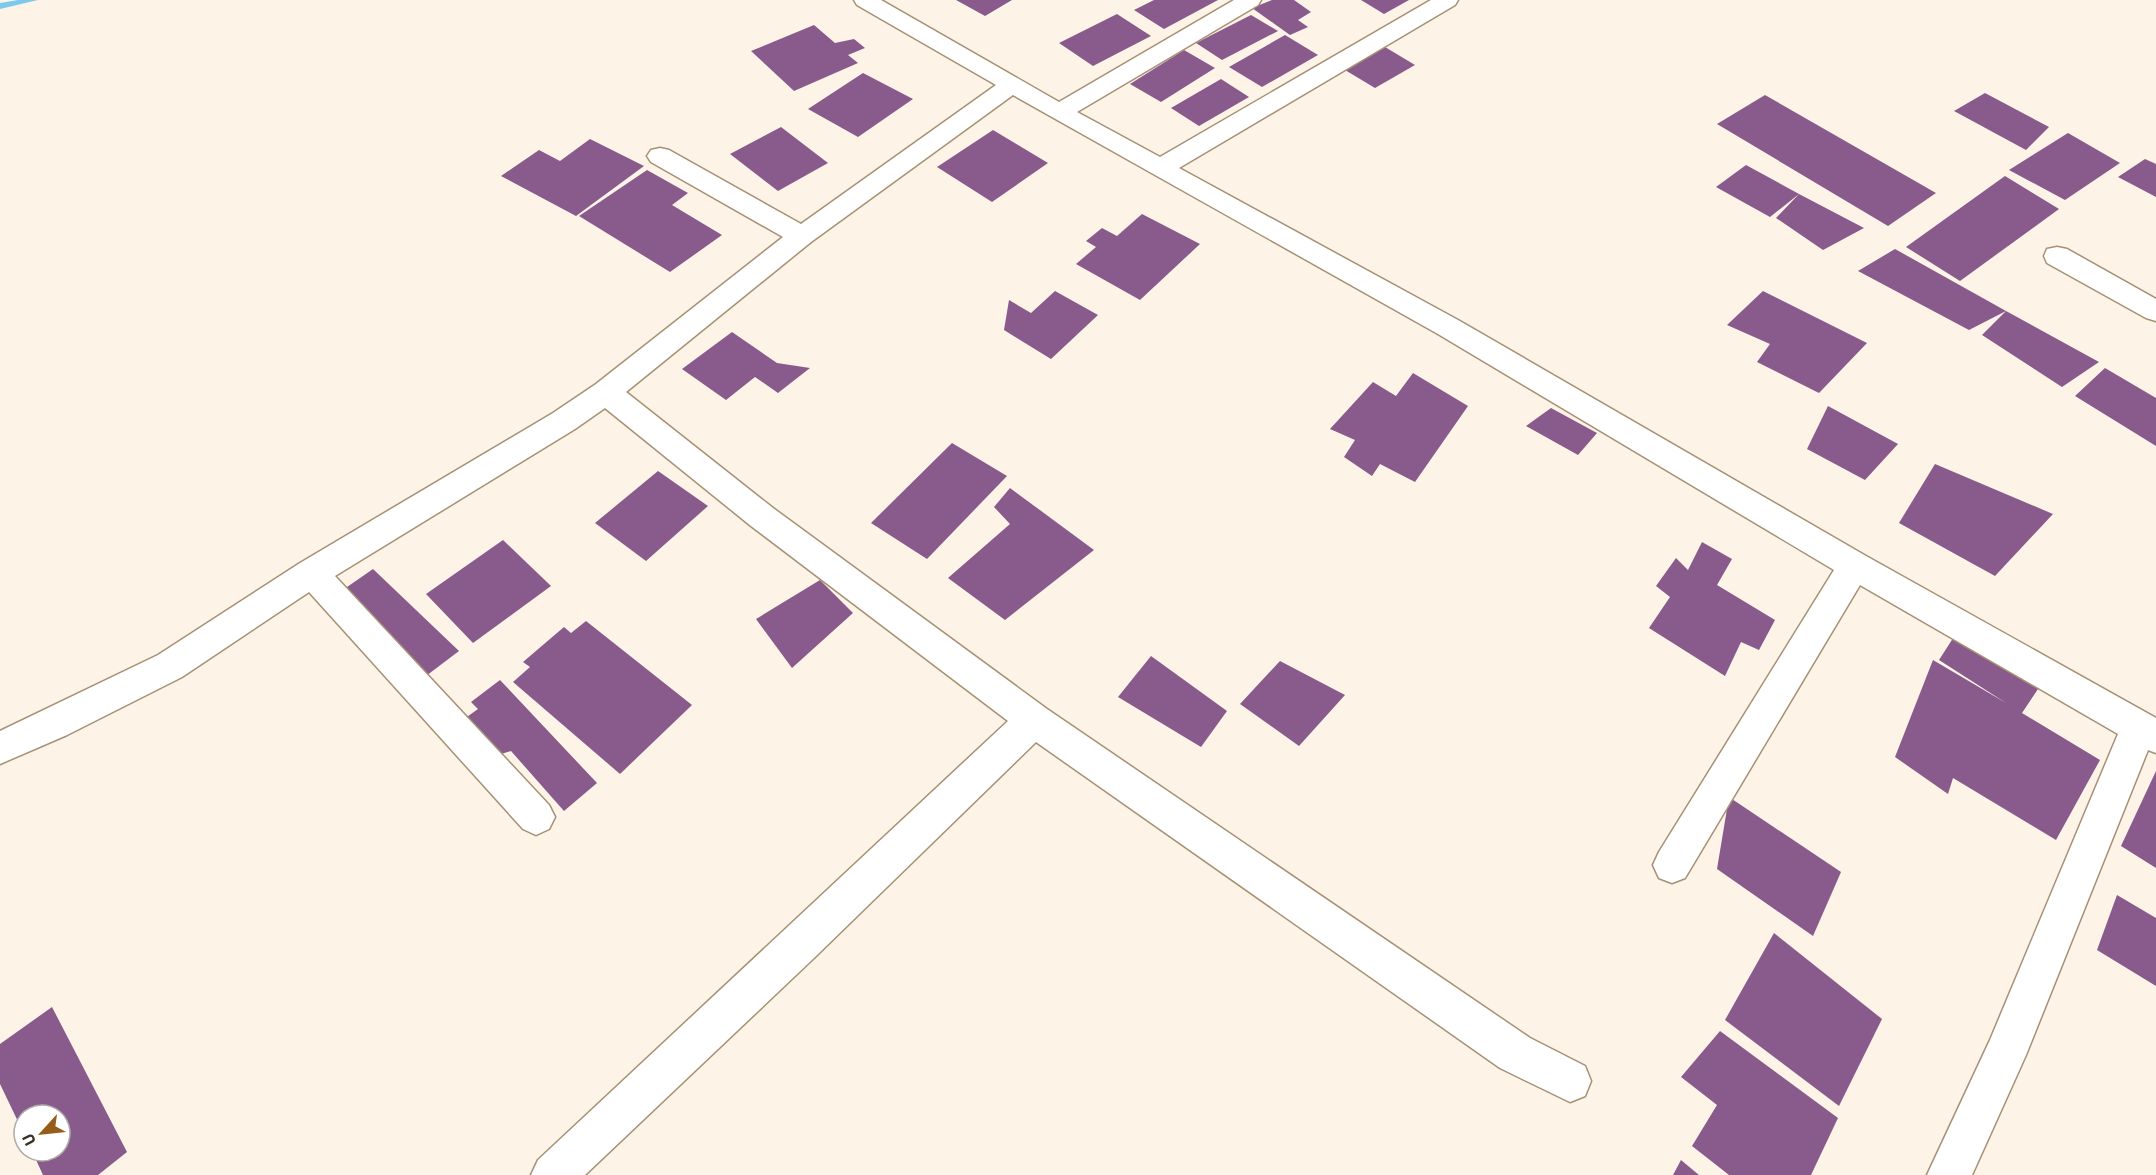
<svg xmlns="http://www.w3.org/2000/svg" width="2156" height="1175" font-family="'IBM Plex Sans',sans-serif">
  <style>
    .lines { fill: none; stroke-linecap: round; stroke-linejoin: round }
    .stream { fill: #7bc9ed; fill-rule: evenodd }
    .building { fill: #895b8c }
    .minor-casing { stroke: #a79174; stroke-width: 3 }
    .minor { fill: #fff; fill-rule: evenodd }
  </style>
  <rect width="100%" height="100%" fill="#fdf3e6"/>
  <g class="lines">
    <path class="stream" d="M18 0H38L0 9V3Z"/>
  </g>
  <g class="building">
    <path d="M956 0H1012L985 16Z"/>
    <path d="M1154 0H1218L1164 29 1134 10Z"/>
    <path d="M1272 0H1294L1311 12 1298 20 1308 27 1290 35 1252 8Z"/>
    <path d="M1361 0H1409L1384 14Z"/>
    <path d="M1117 14 1151 36 1093 66 1059 43Z"/>
    <path d="M1251 15 1278 31 1222 60 1196 43Z"/>
    <path d="M814 25 835 43 854 39 865 48 848 55 858 63 794 91 751 51Z"/>
    <path d="M1285 35 1318 55 1262 87 1229 67Z"/>
    <path d="M1380 44 1415 65 1375 88 1340 67Z"/>
    <path d="M1184 50 1215 68 1161 102 1130 84Z"/>
    <path d="M863 73 913 99 858 137 808 109Z"/>
    <path d="M1221 79 1249 97 1199 126 1171 108Z"/>
    <path d="M1985 93 2049 127 2026 150 1954 111Z"/>
    <path d="M1765 95 1936 193 1888 226 1717 124Z"/>
    <path d="M781 127 828 163 778 191 730 154Z"/>
    <path d="M993 130 1048 163 992 202 937 167Z"/>
    <path d="M2068 133 2120 163 2065 200 2009 170Z"/>
    <path d="M590 139 644 166 576 216 501 176 539 150 560 161Z"/>
    <path d="M2145 159 2156 164V197L2118 177Z"/>
    <path d="M1746 165 1799 194 1864 228 1823 250 1776 218 1799 194 1770 217 1716 187Z"/>
    <path d="M647 170 688 193 672 205 722 235 670 272 579 216Z"/>
    <path d="M2005 176 2059 209 1960 281 1906 247Z"/>
    <path d="M1142 214 1200 244 1140 300 1076 264 1096 247 1086 241 1102 228 1117 236Z"/>
    <path d="M1895 249 2006 311 2099 362 2062 387 1982 335 2006 311 1969 330 1858 271Z"/>
    <path d="M1055 291 1098 315 1051 359 1004 330 1009 300 1031 313Z"/>
    <path d="M1763 291 1867 343 1819 393 1757 362 1770 344 1727 325Z"/>
    <path d="M732 332 777 363 810 368 778 393 755 377 726 400 682 369Z"/>
    <path d="M2105 368 2156 398V446L2075 396Z"/>
    <path d="M1413 373 1468 406 1415 482 1380 464 1372 476 1344 457 1355 440 1330 429 1373 382 1396 396Z"/>
    <path d="M1828 406 1898 444 1865 480 1807 449Z"/>
    <path d="M1551 408 1597 433 1578 455 1526 426Z"/>
    <path d="M952 443 1007 476 927 559 871 523Z"/>
    <path d="M1935 464 2053 514 1995 576 1899 523Z"/>
    <path d="M658 471 708 506 646 561 595 523Z"/>
    <path d="M1010 488 1094 550 1005 620 948 578 1010 524 994 507Z"/>
    <path d="M503 540 551 586 473 643 426 594Z"/>
    <path d="M1702 542 1732 559 1717 585 1775 620 1759 650 1741 642 1725 676 1649 628 1670 597 1656 586 1676 558 1688 570Z"/>
    <path d="M373 569 459 651 422 679 337 594Z"/>
    <path d="M820 580 853 613 792 668 756 619Z"/>
    <path d="M586 621 692 705 620 774 513 682 530 667 523 662 564 627 571 633Z"/>
    <path d="M1957 632 2044 680 2022 713 2100 760 2056 840 1953 778 1948 794 1895 757 1933 660 2006 703 1939 660Z"/>
    <path d="M1151 656 1227 711 1201 747 1118 697Z"/>
    <path d="M1280 661 1345 695 1299 746 1240 704Z"/>
    <path d="M500 680 597 783 564 811 511 751 498 755 464 719 478 709 471 702Z"/>
    <path d="M2156 771V868L2121 846Z"/>
    <path d="M1729 797 1841 872 1813 936 1717 869Z"/>
    <path d="M2117 895 2156 918V986L2097 950Z"/>
    <path d="M1774 933 1882 1019 1839 1106 1725 1020Z"/>
    <path d="M52 1007 127 1152 98 1175H43L32 1151H60V1115H24V1134L0 1084V1044Z"/>
    <path d="M1720 1031 1838 1118 1811 1175H1729L1692 1146 1717 1105 1681 1077Z"/>
    <path d="M1681 1160 1699 1175H1673Z"/>
  </g>
  <g class="lines">
    <defs>
      <g id="minor">
        <path d="M854 0H881L1059 102 1234 0H1261L1258 5 1077 112 1160 157 1431 0H1458L1455 5 1179 168 1458 320 1866 556 2156 718V753L2148 750 2026 1055 1972 1175H1927L1990 1040 2118 734 1860 585 1685 878 1672 883 1659 878 1653 865 1659 852 1834 570 1438 334 1013 95 811 242 626 392 773 508 1047 709 1530 1038 1585 1066 1591 1081 1585 1096 1570 1102 1500 1068 1036 742 814 958 585 1175H531L538 1160 1008 721 751 526 605 408 575 429 335 576 549 805 555 817 549 829 536 835 523 829 309 592 182 677 67 735 0 764V731L158 655 300 563 553 413 596 384 783 237 651 162 647 156 651 150 660 148 669 150 801 224 996 85 857 5Z"/>
        <path d="M2057 247 2067 249 2156 299V321L2146 318 2047 263 2044 256 2047 249Z"/>
      </g>
    </defs>
    <use href="#minor" class="minor-casing"/>
    <use href="#minor" class="minor"/>
  </g>
  <g transform="translate(42 1133) rotate(243)"><circle r="28" fill="#ffffff" stroke="#afaba7" stroke-width="1.5"/>
  <path d="M0-4.5L10 22L0 15L-10 22Z" fill="#965c19"/>
  <text y="-9" font-size="16" font-weight="bold" text-anchor="middle" fill="#382e22">U</text>
  </g>
</svg>
